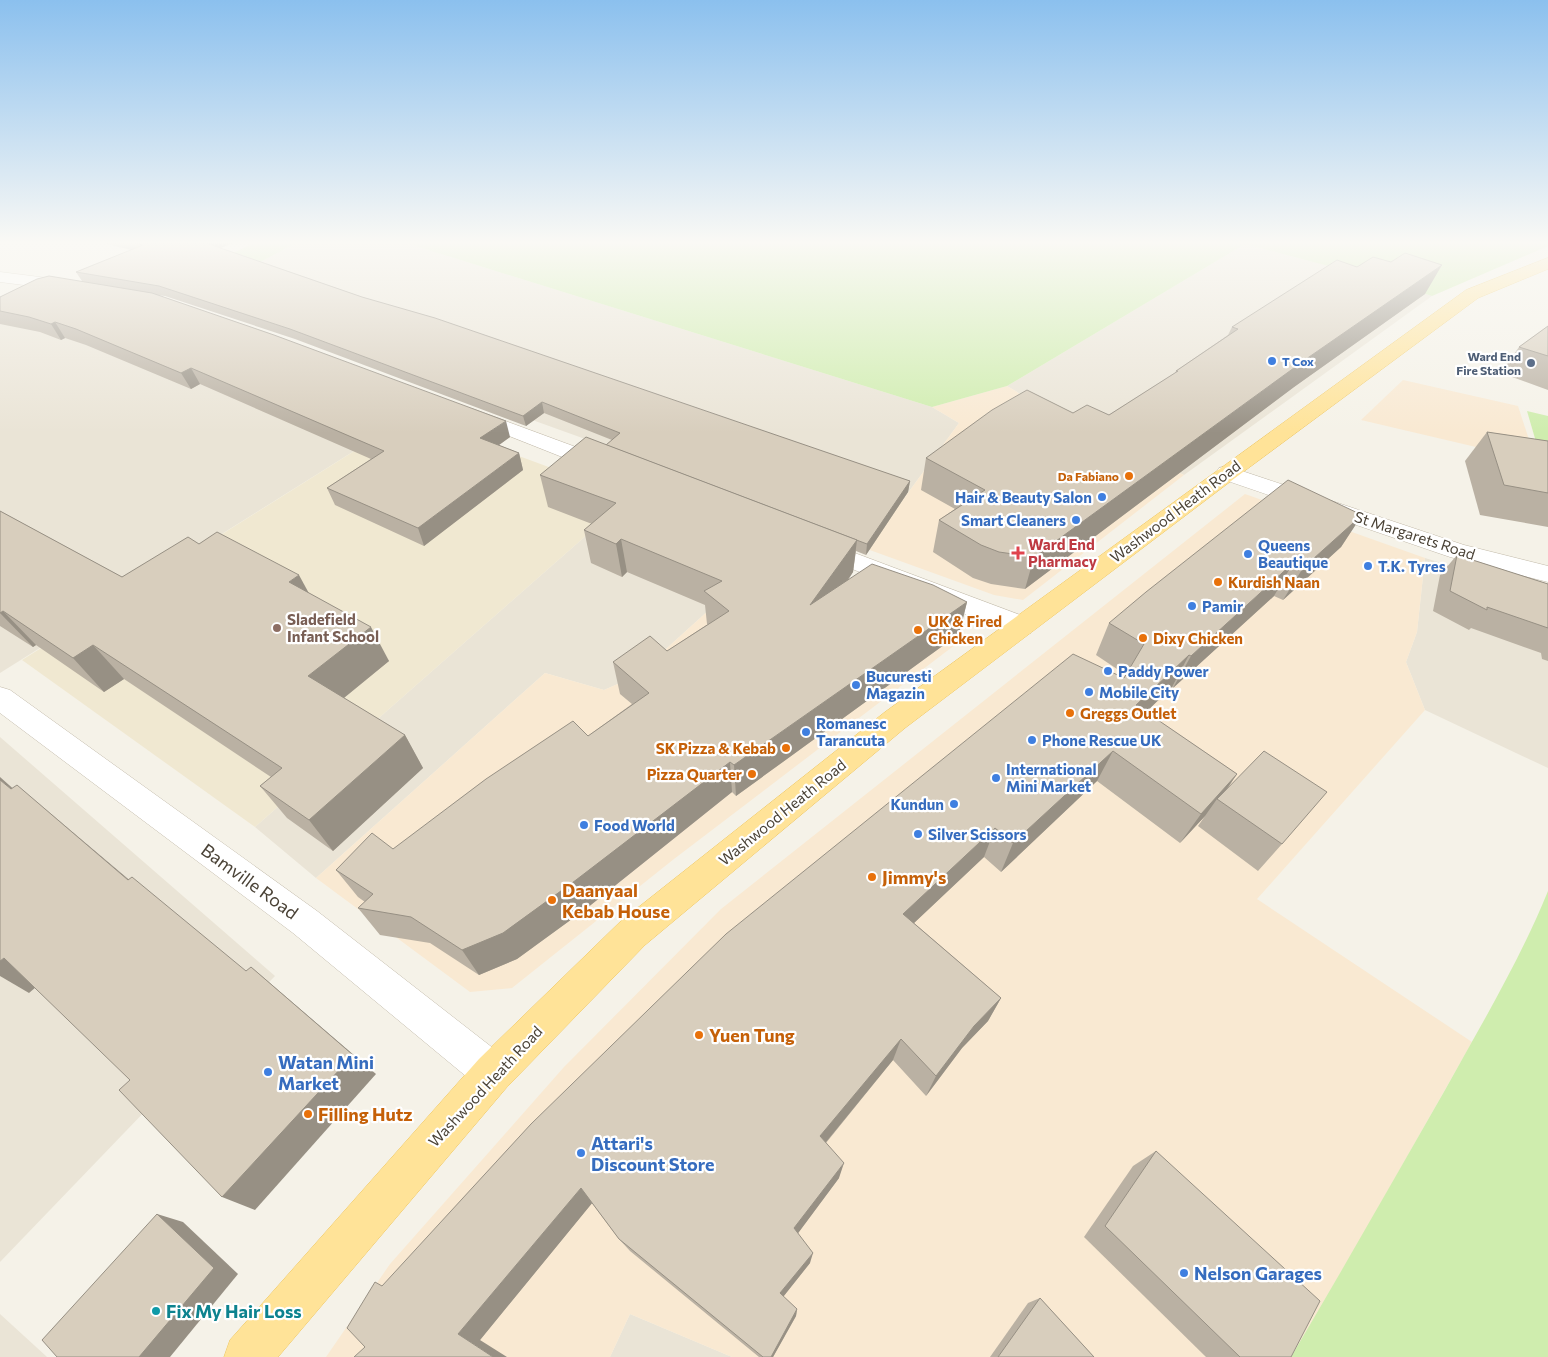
<svg xmlns="http://www.w3.org/2000/svg" width="1548" height="1357" font-family="Commissioner,sans-serif">
  <style>
    .residential { fill: #eae4d6 }
    .commercial { fill: #f9e9d2 }
    .education { fill: #f0e8d1 }
    .green { fill: #cfedae }
    .lines { fill: none; stroke-linecap: round; stroke-linejoin: round }
    .minor-casing { stroke: #c2baaa; stroke-width: 1 }
    .major-casing { stroke: #eec55e; stroke-width: 1 }
    .minor { fill: #fff; fill-rule: evenodd }
    .major { fill: #ffe398; fill-rule: evenodd }
    .wall { fill: #bab1a3 }
    .shaded-wall { fill: #979084 }
    .building { fill: #d8cebd; stroke: #979084 }
    .shop-dot { fill: #3f7fe0; stroke: #fff; stroke-width: 2 }
    .service-dot { fill: #5c6f8a; stroke: #fff; stroke-width: 2 }
    .food-dot { fill: #e8710a; stroke: #fff; stroke-width: 2 }
    .health-dot { fill: #e0444e; stroke: #fff; stroke-width: 2 }
    .education-dot { fill: #8d6e63; stroke: #fff; stroke-width: 2 }
    .culture-dot { fill: #0f9aa8; stroke: #fff; stroke-width: 2 }
    .labels { text-anchor: middle; dominant-baseline: central; stroke-width: 4.5; stroke-linejoin: round; paint-order: stroke }
    .far-service-label { font-size: 12px; font-weight: bold; fill: #4e5e75; stroke: #fff; text-anchor: end }
    .far-shop-label { font-size: 12px; font-weight: bold; fill: #366cbe; stroke: #fff; text-anchor: start }
    .far-food-label { font-size: 12px; font-weight: bold; fill: #c56008; stroke: #fff; text-anchor: end }
    .shop-label { font-size: 15px; font-weight: bold; fill: #366cbe; stroke: #fff; text-anchor: start }
    .street-label { font-size: 15px; fill: #4a4236; stroke: #fff }
    .health-label { font-size: 15px; font-weight: bold; fill: #be3a42; stroke: #fff; text-anchor: start }
    .food-label { font-size: 15px; font-weight: bold; fill: #c56008; stroke: #fff; text-anchor: start }
    .education-label { font-size: 15px; font-weight: bold; fill: #785e54; stroke: #fff; text-anchor: start }
    .near-food-label { font-size: 18px; font-weight: bold; fill: #c56008; stroke: #fff; text-anchor: start }
    .near-street-label { font-size: 18px; fill: #4a4236; stroke: #fff }
    .near-shop-label { font-size: 18px; font-weight: bold; fill: #366cbe; stroke: #fff; text-anchor: start }
    .near-culture-label { font-size: 18px; font-weight: bold; fill: #0d838f; stroke: #fff; text-anchor: start }
  </style>
  <rect width="100%" height="100%" fill="#f5f2e8"/>
  <g class="residential">
    <path d="M296 243H406L932 407 959 423 867 549 663 467 193 298Z"/>
    <path d="M1245 244 1389 282 1432 296 1184 475 1027 398 1007 386Z"/>
    <path d="M0 306 410 416 0 673Z"/>
    <path d="M630 497 772 553 636 676 604 690 545 673 316 878 255 827Z"/>
    <path d="M1425 558 1548 596V768L1425 710 1406 662 1417 632Z"/>
    <path d="M0 737 275 976 0 1262Z"/>
    <path d="M0 1314 47 1357H0Z"/>
    <path d="M630 1314 732 1357H610Z"/>
  </g>
  <g class="commercial">
    <path d="M1403 380 1518 406 1536 461 1361 420Z"/>
    <path d="M1007 386 1027 398 1184 475 1023 600 994 595 867 549 959 423 932 407Z"/>
    <path d="M1245 494 1425 558 1417 632 1406 662 1425 710 1257 899 1472 1042 1361 1238 1291 1357H732L630 1314 610 1357H326L390 1264 564 1067 721 909Z"/>
    <path d="M772 553 942 615 964 638 674 859 512 988 470 992 316 878 545 673 604 690 636 676Z"/>
  </g>
  <path class="education" d="M410 416 630 497 255 827 22 660Z"/>
  <g class="green">
    <path d="M253 243H296L193 298 162 290Z"/>
    <path d="M406 243H1548V246L1432 296 1389 282 1245 244 1007 386 932 407Z"/>
    <path d="M1527 411 1548 416V483Z"/>
    <path d="M1548 891V1357H1291C1343 1269 1394 1179 1445 1090 1481 1025 1520 960 1548 891Z"/>
  </g>
  <g class="lines">
    <defs>
      <g id="minor">
        <path d="M0 272 71 281 77 283 79 286 77 289 71 291 0 282Z"/>
        <path d="M473 409 611 460 614 465 611 470 603 471 595 470 466 419 463 415 466 411Z"/>
        <path d="M1227 466 1464 545 1548 566V582L1450 557 1219 478 1216 473 1219 468Z"/>
        <path d="M820 540 1031 619 1035 626 1031 633 1022 635 1013 633 812 553 808 548 812 543Z"/>
        <path d="M0 687 10 690 317 911 507 1059 512 1073 507 1087 493 1092 479 1087 293 933 0 713Z"/>
      </g>
      <path id="major" d="M1548 258V269L1478 298 1235 478 905 728 645 945 507 1087 278 1357H224L230 1340 479 1059 621 921 885 712 1466 290Z"/>
    </defs>
    <use href="#minor" class="minor-casing"/>
    <use href="#major" class="major-casing"/>
    <use href="#minor" class="minor"/>
    <use href="#major" class="major"/>
  </g>
  <g class="wall">
    <path d="M103 243H233L221 248 362 297 910 481 908 492 866 555 856 551 853 572 848 580 967 602 959 634 736 796 732 792 587 908 517 959 479 975 430 943 380 935 358 908 365 902 358 897 336 870 393 849 588 736 632 704 620 694 613 662 667 651 708 624H707L705 605 627 572 622 577 591 563 584 530 592 524 548 507 540 475 606 445 612 440 544 413 526 426 295 339 165 296 156 295 510 437 499 445 519 453 523 470 424 546 335 505 327 488 371 459 200 384 191 389 86 345 65 338 61 340 40 332 0 324V297L82 281 76 272 131 250Z"/>
    <path d="M1425 294 1294 387 1025 589 991 584 973 578 933 552 939 520 955 509 921 490 926 458 1073 413 1109 415 1175 373 1176 371 1228 335 1232 327Z"/>
    <path d="M1548 326V390L1501 373 1519 347Z"/>
    <path d="M1487 432 1548 441V527L1480 515 1465 461Z"/>
    <path d="M0 511 122 577 199 544 309 593 389 661 344 698 405 735 423 768 333 851 287 818 260 786 271 777 124 679 104 692 36 645 33 647 0 626Z"/>
    <path d="M1362 515 1341 547 1283 600 1274 596 1173 688 1172 687 1146 712 1237 774 1226 791 1282 844 1258 871 1198 826 1205 816 1180 843 1097 781 1001 872 984 857 914 923 1001 998 988 1021 962 1048 926 1096 893 1060 826 1143 839 1178 798 1233 810 1263 783 1297 797 1309 796 1316 773 1357H759L630 1251 619 1239 592 1203 480 1340 365 1347 384 1285 1124 678 1126 675 1096 655 1109 623Z"/>
    <path d="M1457 555 1548 584V661L1542 659 1541 653 1471 628 1469 630 1433 611 1440 575Z"/>
    <path d="M1156 1151 1291 1357H1206L1084 1237 1133 1166Z"/>
    <path d="M1040 1298 1094 1357H990L1028 1303Z"/>
  </g>
  <g class="shaded-wall">
    <path d="M206 243H233L210 252Z"/>
    <path d="M1442 265 1425 294 1294 387 1025 589 1034 557 1309 357Z"/>
    <path d="M55 322 65 338 61 340 51 324Z"/>
    <path d="M191 368 200 384 191 389 181 373Z"/>
    <path d="M542 402 544 413 526 426 523 416Z"/>
    <path d="M506 421 510 437 485 455 480 438Z"/>
    <path d="M519 453 523 470 424 546 418 528Z"/>
    <path d="M910 481 908 492 866 555 867 544Z"/>
    <path d="M1362 515 1341 547 1283 600 1303 568Z"/>
    <path d="M621 539 627 572 622 577 616 544Z"/>
    <path d="M857 540 853 572 809 637 810 605Z"/>
    <path d="M1293 563 1274 596 1173 688 1191 656Z"/>
    <path d="M299 575 318 610 289 582Z"/>
    <path d="M967 602 959 634 736 796 734 765Z"/>
    <path d="M3 611 36 645 33 647 0 613Z"/>
    <path d="M371 627 389 661 329 710 308 676Z"/>
    <path d="M93 645 124 679 104 692 73 658Z"/>
    <path d="M1189 655 1172 687 1120 737 1136 705Z"/>
    <path d="M405 735 423 768 333 851 309 820Z"/>
    <path d="M1113 751 1097 781 1001 872 1013 843Z"/>
    <path d="M730 762 732 792 587 908 517 959 479 975 462 950Z"/>
    <path d="M1237 774 1219 800 1217 799 1205 816 1180 843 1201 814Z"/>
    <path d="M0 777 45 817 11 789 0 780Z"/>
    <path d="M17 785 50 813 159 905 128 880Z"/>
    <path d="M995 828 984 857 896 940 903 914Z"/>
    <path d="M4 958 43 981 29 993 0 976V961Z"/>
    <path d="M251 967 376 1074 255 1210 222 1197Z"/>
    <path d="M1001 998 988 1021 962 1048 926 1096 936 1076 974 1026Z"/>
    <path d="M901 1039 893 1060 817 1153 820 1136Z"/>
    <path d="M844 1163 839 1178 793 1240 794 1228Z"/>
    <path d="M581 1188 593 1202 480 1340 507 1357H493L458 1334Z"/>
    <path d="M157 1214 183 1222 238 1274 170 1357H139Z"/>
    <path d="M813 1253 810 1263 779 1302 780 1293Z"/>
    <path d="M797 1309 796 1316 773 1357H771Z"/>
  </g>
  <g class="building">
    <path d="M134 243H206L362 297 435 318 910 481 867 544 606 445 620 433 542 402 523 416 290 329 159 286 76 272 143 245Z"/>
    <path d="M1405 253 1442 265 1309 357 1034 557 999 552 981 545 939 520 985 490 926 458 992 410 1027 390 1073 413 1087 405 1109 415 1178 371H1176L1238 329 1232 327 1337 260 1357 267 1373 257 1391 262Z"/>
    <path d="M49 276 152 293 274 335 506 421 480 438 519 453 418 528 327 488 384 451 191 368 181 373 76 329 55 322 51 324 29 317 0 311V297L37 279Z"/>
    <path d="M1548 326V356L1519 347Z"/>
    <path d="M1487 432 1548 441V493L1504 485Z"/>
    <path d="M586 437 857 540 810 605 872 564 933 585 967 602 734 765 730 762 576 880 503 933 462 950 411 917 358 908 373 894 336 870 372 833 393 849 486 779 573 721 588 736 649 693 613 662 650 636 667 651 729 611 704 591 722 581 621 539 616 544 584 530 616 503 540 475Z"/>
    <path d="M1288 480 1362 515 1303 568 1293 563 1191 656 1189 655 1136 705 1237 774 1201 814 1113 751 1013 843 995 828 903 914 1001 998 974 1026 936 1076 901 1039 820 1136 844 1163 794 1228 813 1253 780 1293 797 1309 771 1357H763L619 1239 581 1188 458 1334 493 1357H354L365 1347 347 1328 375 1282 382 1286 531 1124 726 934 1073 654 1124 678 1144 644 1109 623 1146 592Z"/>
    <path d="M0 511 122 577 188 537 199 544 217 532 299 575 289 582 371 627 308 676 405 735 309 820 260 786 282 768 93 645 73 658 3 611 0 613Z"/>
    <path d="M1457 555 1548 584V628L1487 607V610L1450 591Z"/>
    <path d="M1264 751 1327 792 1282 844 1217 799Z"/>
    <path d="M0 780 11 789 17 785 128 880 132 877 246 971 251 967 353 1055 222 1197 119 1090 130 1080 4 958 0 961Z"/>
    <path d="M1156 1151 1320 1301 1291 1357H1240L1105 1226Z"/>
    <path d="M157 1214 214 1268 139 1357H57L42 1340Z"/>
    <path d="M1040 1298 1094 1357H998Z"/>
  </g>
  <linearGradient id="sky" x2="0" y2="1"><stop stop-color="#8bc0ee"/><stop offset="0.56" stop-color="#faf9f5"/><stop offset="1" stop-color="#faf9f5" stop-opacity="0"/></linearGradient>
  <rect width="1548" height="433" fill="url(#sky)"/>
  <g class="shop-dot">
    <circle cx="1272" cy="361" r="5"/>
    <circle cx="1102" cy="497" r="5"/>
    <circle cx="1076" cy="520" r="5"/>
    <circle cx="1248" cy="554" r="5"/>
    <circle cx="1368" cy="566" r="5"/>
    <circle cx="1192" cy="606" r="5"/>
    <circle cx="1108" cy="671" r="5"/>
    <circle cx="856" cy="685" r="5"/>
    <circle cx="1089" cy="692" r="5"/>
    <circle cx="806" cy="732" r="5"/>
    <circle cx="1032" cy="740" r="5"/>
    <circle cx="996" cy="778" r="5"/>
    <circle cx="954" cy="804" r="5"/>
    <circle cx="584" cy="825" r="5"/>
    <circle cx="918" cy="834" r="5"/>
    <circle cx="268" cy="1072" r="5"/>
    <circle cx="581" cy="1153" r="5"/>
    <circle cx="1184" cy="1273" r="5"/>
  </g>
  <circle class="service-dot" cx="1531" cy="363" r="5"/>
  <g class="food-dot">
    <circle cx="1129" cy="476" r="5"/>
    <circle cx="1218" cy="582" r="5"/>
    <circle cx="918" cy="630" r="5"/>
    <circle cx="1143" cy="638" r="5"/>
    <circle cx="1070" cy="713" r="5"/>
    <circle cx="786" cy="748" r="5"/>
    <circle cx="752" cy="774" r="5"/>
    <circle cx="872" cy="877" r="5"/>
    <circle cx="552" cy="900" r="5"/>
    <circle cx="699" cy="1035" r="5"/>
    <circle cx="308" cy="1114" r="5"/>
  </g>
  <path class="health-dot" d="M1015.5 545.5h5v5h5v5h-5v5h-5v-5h-5v-5h5z"/>
  <circle class="education-dot" cx="277" cy="628" r="5"/>
  <circle class="culture-dot" cx="156" cy="1311" r="5"/>
  <g class="labels">
    <g class="far-service-label">
      <text x="1521" y="356">Ward End<tspan x="1521" dy="14">Fire Station</tspan></text>
    </g>
    <g class="far-shop-label">
      <text x="1282" y="361">T Cox</text>
    </g>
    <g class="far-food-label">
      <text x="1119" y="476">Da Fabiano</text>
    </g>
    <g class="shop-label">
      <text x="1092" y="497" text-anchor="end">Hair &amp; Beauty Salon</text>
      <text x="1066" y="520" text-anchor="end">Smart Cleaners</text>
      <text x="1258" y="545">Queens<tspan x="1258" dy="17">Beautique</tspan></text>
      <text x="1378" y="566">T.K. Tyres</text>
      <text x="1202" y="606">Pamir</text>
      <text x="1118" y="671">Paddy Power</text>
      <text x="866" y="676">Bucuresti<tspan x="866" dy="17">Magazin</tspan></text>
      <text x="1099" y="692">Mobile City</text>
      <text x="816" y="723">Romanesc<tspan x="816" dy="17">Tarancuta</tspan></text>
      <text x="1042" y="740">Phone Rescue UK</text>
      <text x="1006" y="769">International<tspan x="1006" dy="17">Mini Market</tspan></text>
      <text x="944" y="804" text-anchor="end">Kundun</text>
      <text x="594" y="825">Food World</text>
      <text x="928" y="834">Silver Scissors</text>
    </g>
    <g class="street-label">
      <text transform="translate(1175 511) rotate(-37)">Washwood Heath Road</text>
      <text transform="translate(1415 535) rotate(18)">St Margarets Road</text>
      <text transform="translate(782 812) rotate(-39)">Washwood Heath Road</text>
      <text transform="translate(485 1086) rotate(-47)">Washwood Heath Road</text>
    </g>
    <g class="health-label">
      <text x="1028" y="544">Ward End<tspan x="1028" dy="17">Pharmacy</tspan></text>
    </g>
    <g class="food-label">
      <text x="1228" y="582">Kurdish Naan</text>
      <text x="928" y="621">UK &amp; Fired<tspan x="928" dy="17">Chicken</tspan></text>
      <text x="1153" y="638">Dixy Chicken</text>
      <text x="1080" y="713">Greggs Outlet</text>
      <text x="776" y="748" text-anchor="end">SK Pizza &amp; Kebab</text>
      <text x="742" y="774" text-anchor="end">Pizza Quarter</text>
    </g>
    <g class="education-label">
      <text x="287" y="619">Sladefield<tspan x="287" dy="17">Infant School</tspan></text>
    </g>
    <g class="near-food-label">
      <text x="882" y="877">Jimmy's</text>
      <text x="562" y="890">Daanyaal<tspan x="562" dy="21">Kebab House</tspan></text>
      <text x="709" y="1035">Yuen Tung</text>
      <text x="318" y="1114">Filling Hutz</text>
    </g>
    <g class="near-street-label">
      <text transform="translate(250 881) rotate(36)">Bamville Road</text>
    </g>
    <g class="near-shop-label">
      <text x="278" y="1062">Watan Mini<tspan x="278" dy="21">Market</tspan></text>
      <text x="591" y="1143">Attari's<tspan x="591" dy="21">Discount Store</tspan></text>
      <text x="1194" y="1273">Nelson Garages</text>
    </g>
    <g class="near-culture-label">
      <text x="166" y="1311">Fix My Hair Loss</text>
    </g>
  </g>
</svg>
